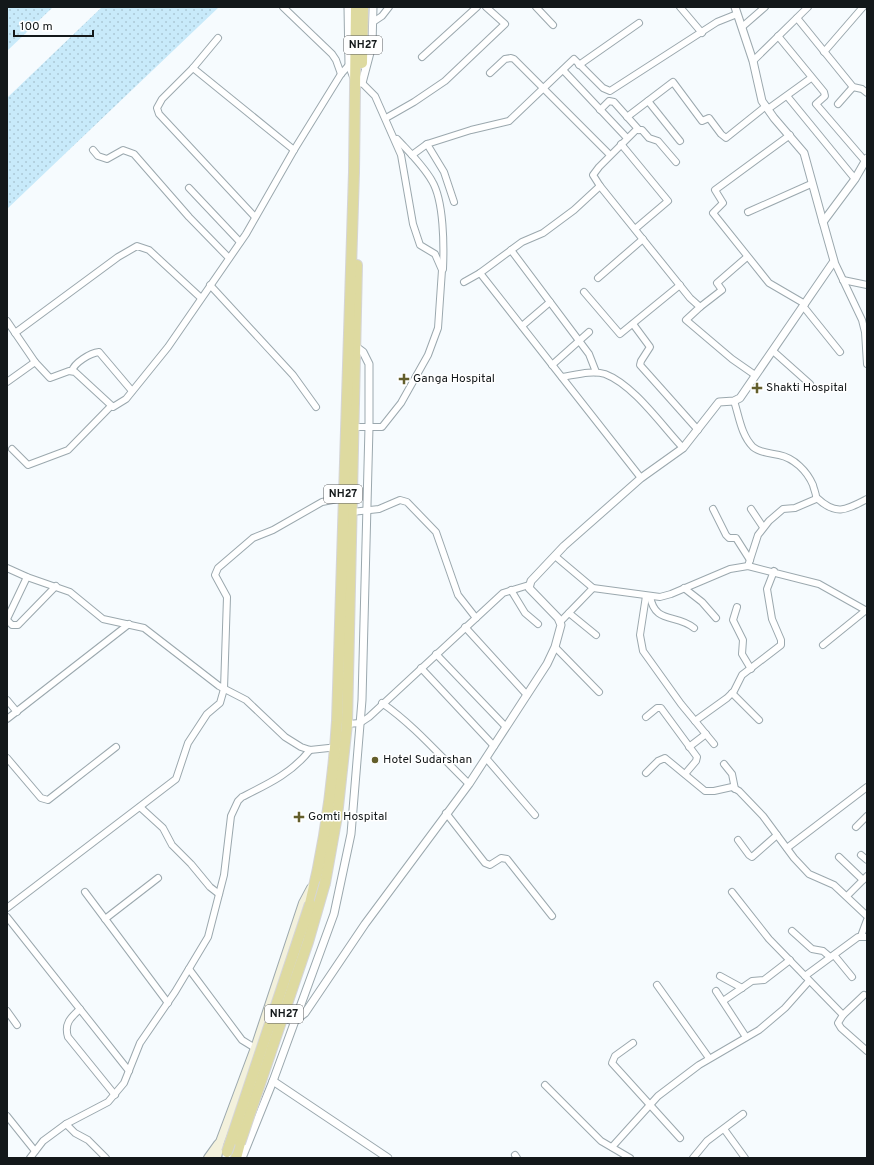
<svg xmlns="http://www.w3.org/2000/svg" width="874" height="1165" font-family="Overpass,sans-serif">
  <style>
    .grass { fill: url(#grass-dots) }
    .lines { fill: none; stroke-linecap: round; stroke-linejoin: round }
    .minor-casing { stroke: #9ba8ae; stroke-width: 8 }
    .tertiary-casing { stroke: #9ba8ae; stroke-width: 9 }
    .secondary-casing { stroke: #9ba8ae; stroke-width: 10 }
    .trunk-casing { stroke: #d5d5d6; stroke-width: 12 }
    .minor { stroke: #fff; stroke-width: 6 }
    .tertiary { stroke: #fff; stroke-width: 7 }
    .secondary { stroke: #f3f1dc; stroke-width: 8 }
    .trunk { stroke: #dedaa0; stroke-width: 10 }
    .trunk-bridge-casing { stroke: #d5d5d6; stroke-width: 12; stroke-linecap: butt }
    .trunk-bridge { stroke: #dedaa0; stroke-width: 10 }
    .poi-dot { fill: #635e2b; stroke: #fff; stroke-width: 1.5 }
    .labels { text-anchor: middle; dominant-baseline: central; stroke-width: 3; stroke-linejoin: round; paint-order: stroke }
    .shield { fill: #fff; stroke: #5a5d5f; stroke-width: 1 }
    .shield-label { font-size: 11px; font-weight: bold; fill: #13181a }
    .poi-label { font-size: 12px; fill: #13181a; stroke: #fff; text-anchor: start }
  </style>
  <defs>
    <pattern id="grass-dots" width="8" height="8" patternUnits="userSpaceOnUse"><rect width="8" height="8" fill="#c8eafa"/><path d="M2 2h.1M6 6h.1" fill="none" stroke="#abc8d6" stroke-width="1.8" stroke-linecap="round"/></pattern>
  </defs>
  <rect width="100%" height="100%" fill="#f6fbfe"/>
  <g class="grass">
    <path d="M9 7H53L7 51V9Z"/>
    <path d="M102 7H219L7 209V98Z"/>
  </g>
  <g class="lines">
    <defs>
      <g id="minor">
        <path d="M283 7 332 54 336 60 341 74"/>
        <path d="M536 7 553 25"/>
        <path d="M680 7 702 33"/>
        <path d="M797 18 853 87 862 89 867 93"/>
        <path d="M373 22 382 16 389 7"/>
        <path d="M742 27 765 7"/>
        <path d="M778 36 824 92 825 96 816 104 865 161"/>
        <path d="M218 38 193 68 162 99 157 108 159 114 255 217"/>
        <path d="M824 52 863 7"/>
        <path d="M422 57 477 7"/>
        <path d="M753 61 808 7"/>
        <path d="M579 65 639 23"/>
        <path d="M193 68 294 150"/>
        <path d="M563 70 627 138"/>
        <path d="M490 73 505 59 511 58 514 59 610 155"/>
        <path d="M787 96 855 179"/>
        <path d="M648 101 680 141"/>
        <path d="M838 104 853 87"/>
        <path d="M768 109 811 78"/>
        <path d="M600 110 609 101 614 102 639 130"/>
        <path d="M627 117 673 82 702 121 709 118 721 134 726 138 766 106"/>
        <path d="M386 118 414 102 445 81 505 24 486 7"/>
        <path d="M790 135 715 190 723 203 713 213 769 283 805 304"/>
        <path d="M397 139C409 152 423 165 432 181 444 201 444 246 443 269"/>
        <path d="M427 144 444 172 454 202"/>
        <path d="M621 144 668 201 635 229"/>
        <path d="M93 150 98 156 107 159 123 150 134 154 189 217 229 258"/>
        <path d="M412 155 427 144 471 130 509 121 574 59 603 88 610 91 717 22 737 14"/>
        <path d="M600 186 690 298 700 307 686 320 732 359 755 375"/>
        <path d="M189 188 240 242"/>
        <path d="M748 212 811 184"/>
        <path d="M511 250 589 354 596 372"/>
        <path d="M834 261 862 320 865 332 867 364"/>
        <path d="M480 273 641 478"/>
        <path d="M598 278 643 239"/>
        <path d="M843 280 867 285"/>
        <path d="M464 282 480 273 522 242 543 233 574 210 600 186 593 175 599 167 636 130H642L649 138 658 141 676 162"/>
        <path d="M210 285 293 375 316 407"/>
        <path d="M584 292 620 334 680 285"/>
        <path d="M803 306 840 352"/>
        <path d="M700 307 722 290 717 283 747 257"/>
        <path d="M7 321 35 362"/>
        <path d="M633 324 650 347 641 361 640 365 698 430"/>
        <path d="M522 326 550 302"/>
        <path d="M15 333 118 257 137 246 149 250 201 298"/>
        <path d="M773 351 810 384"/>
        <path d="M552 365 589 332"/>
        <path d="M72 371C74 363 90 353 99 352L132 391"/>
        <path d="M562 377C575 375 592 370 605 374 634 385 662 426 683 448"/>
        <path d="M7 382 35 362 50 378 69 371 75 372 113 407 126 399 168 347 246 234 294 150 341 74 349 65"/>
        <path d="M734 401C739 416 741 435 753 447 760 453 770 453 779 455 794 458 807 471 813 485 814 490 817 495 816 499L795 508 783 509 769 521 758 535 748 566"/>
        <path d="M353 427H382L401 403 428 355 438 328 442 270 435 254 420 245 413 224 401 155 375 96 362 83"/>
        <path d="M12 449 28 465 68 450 111 406"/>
        <path d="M817 498C836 516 846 510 867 499"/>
        <path d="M713 509 726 535 729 538H736L750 560"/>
        <path d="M751 509 763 527"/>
        <path d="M352 512 379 509 400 500 407 502 436 532 458 595 476 618"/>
        <path d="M555 556 593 588 660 597 671 594 730 569 748 566 819 584 867 611"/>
        <path d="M7 568 27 577 70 592 103 619 144 628 219 686 246 700 285 737 301 747 310 750 338 747"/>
        <path d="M684 588 702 602 716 618"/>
        <path d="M511 590 525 613 538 624"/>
        <path d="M646 596 640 635 643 651 681 704 714 744"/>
        <path d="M650 596C655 625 676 613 694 628"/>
        <path d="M737 607 733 620 743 640 742 654 751 669"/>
        <path d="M569 613 596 635"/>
        <path d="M7 619 27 577"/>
        <path d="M7 620 12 625H18L56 586"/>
        <path d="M560 622 593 588"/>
        <path d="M465 627 527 695"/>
        <path d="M823 645 865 611"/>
        <path d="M555 647 599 692"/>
        <path d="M436 654 506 727"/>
        <path d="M421 668 494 746"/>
        <path d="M732 693 759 720"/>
        <path d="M7 700 17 712"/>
        <path d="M382 703C415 726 440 756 469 784"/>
        <path d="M646 717 657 708H661L697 757 696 761 685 774"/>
        <path d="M7 719 129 624"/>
        <path d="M695 721 727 698 734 691 742 675 781 645V640L772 619 767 589 774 571"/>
        <path d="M347 724 360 723 369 717 503 593 529 585"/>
        <path d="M689 747 706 734"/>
        <path d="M7 758 41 798 48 800 116 747"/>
        <path d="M486 758 535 815"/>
        <path d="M724 764 732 774 735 789"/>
        <path d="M646 773 658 761 665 758 705 791H714L732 787 739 791 763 816 794 858 809 874 834 885 867 916"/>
        <path d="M140 807 163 828 172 845 191 864 210 887 219 894"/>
        <path d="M446 813 485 863 490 865 501 858 507 859 552 916"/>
        <path d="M856 827 867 816"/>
        <path d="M738 840 749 855 752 857 777 835"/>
        <path d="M787 848 867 787"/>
        <path d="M861 855 867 860"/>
        <path d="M839 857 863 880"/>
        <path d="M85 892 168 1003"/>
        <path d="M732 892 769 939 843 1015"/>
        <path d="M847 896 867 876"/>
        <path d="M7 908 176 779 188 743 207 714 220 703 224 689 227 597 215 575 218 568 253 538 273 530 322 502 343 498"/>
        <path d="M7 917 129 1071"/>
        <path d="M105 919 158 878"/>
        <path d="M792 931 812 949 823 951 830 957"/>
        <path d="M861 936 867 920"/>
        <path d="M834 955 852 977"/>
        <path d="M189 969 242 1040 255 1048"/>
        <path d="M720 976 742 988"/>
        <path d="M805 976 858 937H867"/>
        <path d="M657 985 709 1058"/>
        <path d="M716 991 746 1037"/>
        <path d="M864 995 843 1015 838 1023 841 1028 867 1051"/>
        <path d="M723 1001 752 981 764 980 790 960"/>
        <path d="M80 1009C70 1018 64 1024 68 1037L115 1095"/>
        <path d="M7 1011 17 1025"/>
        <path d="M633 1043 615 1056 612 1063 680 1138"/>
        <path d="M545 1085 601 1141 630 1158"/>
        <path d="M7 1116 35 1151"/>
        <path d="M66 1124 75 1133 88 1140 106 1158"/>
        <path d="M724 1129 745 1158"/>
        <path d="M612 1147 658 1096 699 1065 759 1030 785 1008 809 981"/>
        <path d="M515 1155 517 1158"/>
        <path d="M30 1158 43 1141 66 1124 108 1102 124 1083 140 1043 175 992 208 937 224 875 231 816 238 801 242 797C268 784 292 773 310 750"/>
        <path d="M693 1158 707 1141 743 1114"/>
      </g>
      <g id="tertiary">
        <path d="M348 7 349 65 354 78"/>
        <path d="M735 7 753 61 762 101 774 118 804 153 823 222"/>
        <path d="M362 83 372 45 373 7"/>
        <path d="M278 1017 294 1021 305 1013 365 924 469 784 547 664 555 647 561 625 558 618 529 588 531 581 564 546 641 478 683 448 719 402 734 401 740 398 834 261 823 222 855 179 867 158"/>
        <path d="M273 1081 388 1158"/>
        <path d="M242 1158 273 1081 334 914 351 834 362 700 369 427V364L363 352 355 346"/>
      </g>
      <g id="secondary">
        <path d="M208 1158 218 1144"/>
        <path d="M217 1158 220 1142 255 1048 303 903 311 888"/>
      </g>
      <g id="trunk">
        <path d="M362 63 363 7"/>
        <path d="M325 883 337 816 347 724 357 265"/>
        <path d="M310 904C325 843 333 783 337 721L354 172 356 7"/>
        <path d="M236 1158 240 1143"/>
      </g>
    </defs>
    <use href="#minor" class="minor-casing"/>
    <use href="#tertiary" class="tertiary-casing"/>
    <use href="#secondary" class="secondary-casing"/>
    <use href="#trunk" class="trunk-casing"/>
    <use href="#minor" class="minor"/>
    <use href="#tertiary" class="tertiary"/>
    <use href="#secondary" class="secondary"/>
    <use href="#trunk" class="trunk"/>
    <defs>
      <g id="trunk-bridge">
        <path d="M240 1143 308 942 325 883"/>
        <path d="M227 1152 310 904"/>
      </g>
    </defs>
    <use href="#trunk-bridge" class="trunk-bridge-casing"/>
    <use href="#trunk-bridge" class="trunk-bridge"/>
  </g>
  <g class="poi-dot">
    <path d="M402 373h4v4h4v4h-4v4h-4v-4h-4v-4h4z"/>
    <path d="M755 382h4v4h4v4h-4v4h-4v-4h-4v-4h4z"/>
    <circle cx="375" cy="760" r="4"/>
    <path d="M297 811h4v4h4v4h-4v4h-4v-4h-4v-4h4z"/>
  </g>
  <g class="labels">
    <g class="shield">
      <rect x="344" y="36" width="38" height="18" rx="3"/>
      <rect x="324" y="485" width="38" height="18" rx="3"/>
      <rect x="265" y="1005" width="38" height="18" rx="3"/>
    </g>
    <g class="shield-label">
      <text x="363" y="45">NH27</text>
      <text x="343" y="494">NH27</text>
      <text x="284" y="1014">NH27</text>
    </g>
    <g class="poi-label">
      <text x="413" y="379">Ganga Hospital</text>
      <text x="766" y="388">Shakti Hospital</text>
      <text x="383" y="760">Hotel Sudarshan</text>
      <text x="308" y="817">Gomti Hospital</text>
    </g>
  </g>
  <rect width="874" height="1165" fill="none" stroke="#13181a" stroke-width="16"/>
  <path d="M14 30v6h79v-6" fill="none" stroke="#13181a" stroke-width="2"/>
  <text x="20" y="30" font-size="12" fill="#13181a" stroke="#ffffff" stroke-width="3" paint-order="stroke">100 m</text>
</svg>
